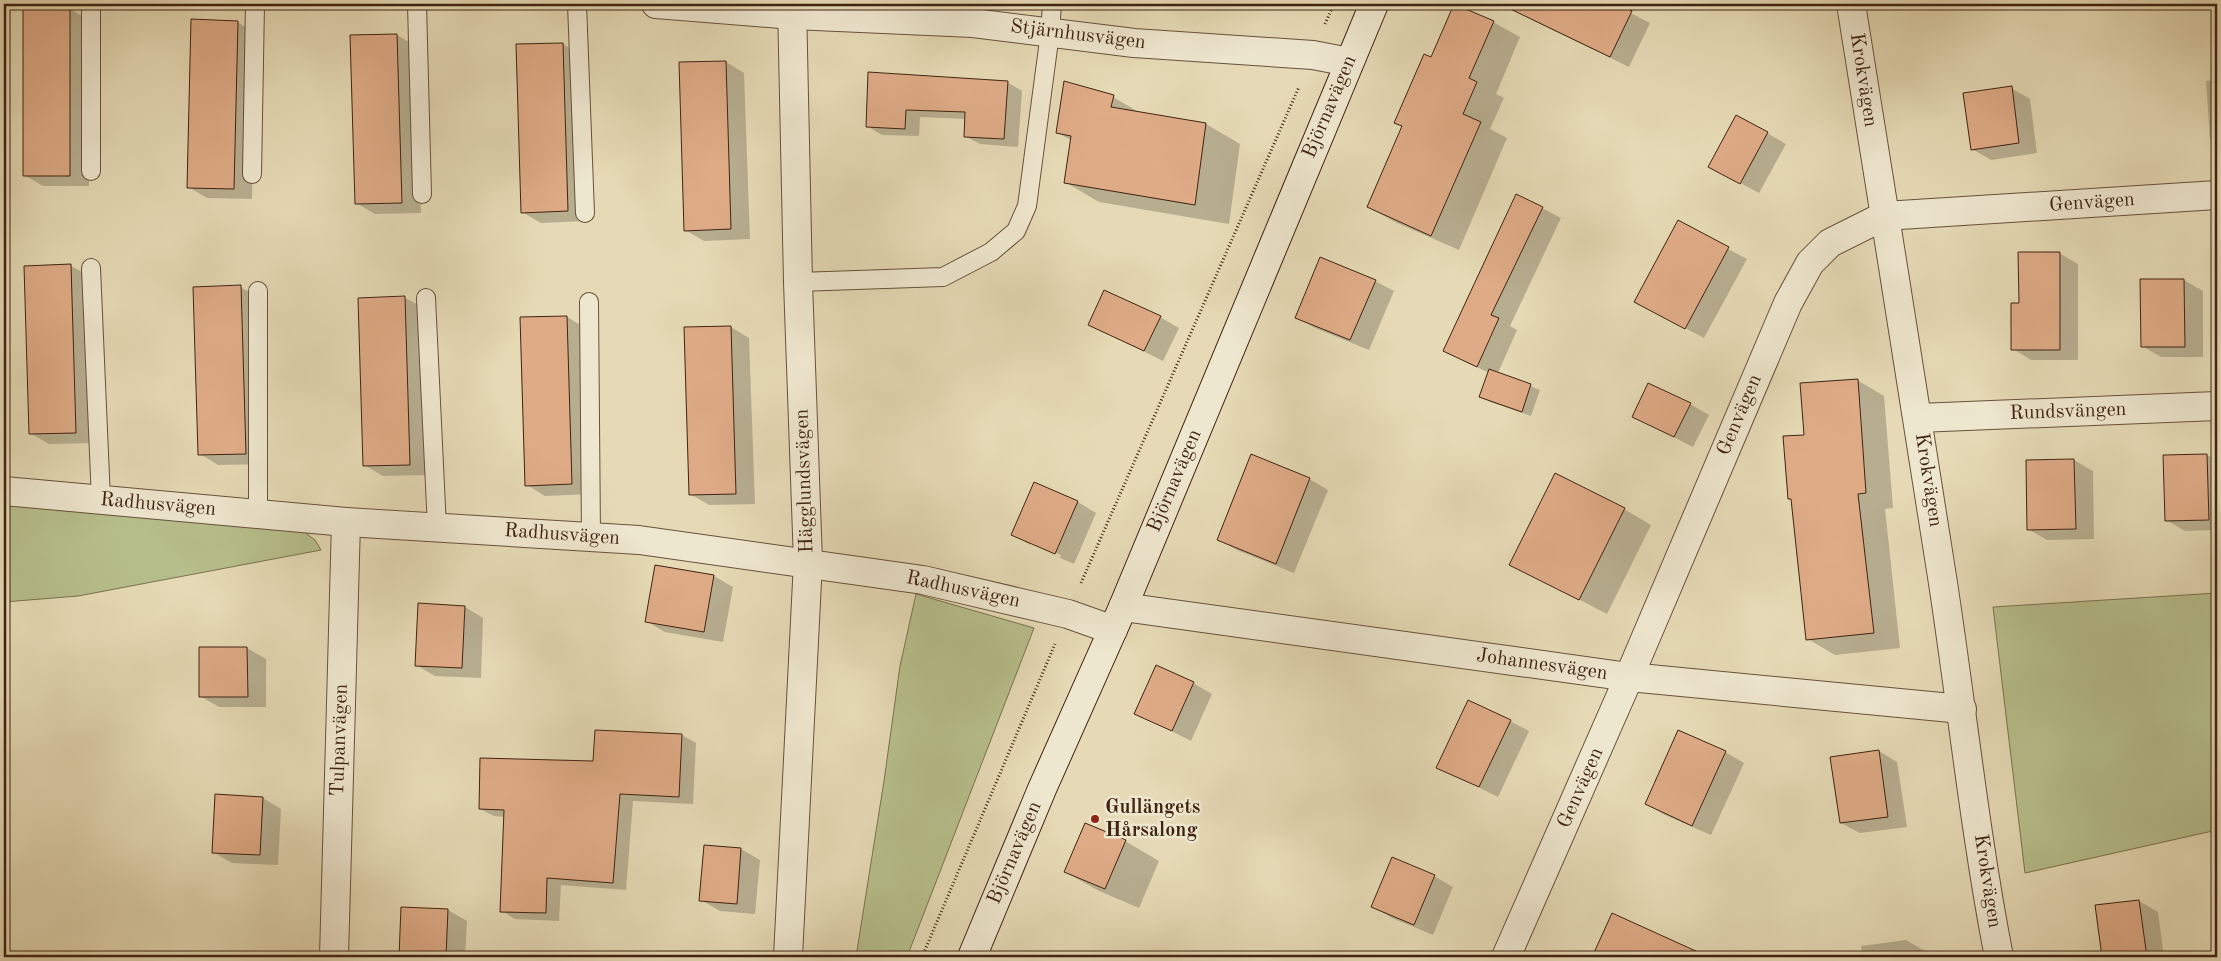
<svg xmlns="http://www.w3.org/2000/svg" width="2221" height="961" font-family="'Old Standard TT',serif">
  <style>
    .green { fill: #b6bf8c; stroke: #7b714f }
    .shadow { fill: #0003 }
    .building { fill: #deab86; stroke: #402312 }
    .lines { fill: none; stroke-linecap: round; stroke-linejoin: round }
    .service-casing { stroke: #69513b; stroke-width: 20 }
    .minor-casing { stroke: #69513b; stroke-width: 30 }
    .tertiary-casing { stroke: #69513b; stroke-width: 30 }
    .secondary-casing { stroke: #402312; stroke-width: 30 }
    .path { stroke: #402312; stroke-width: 3; stroke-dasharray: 1 2.5; stroke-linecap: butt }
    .service { stroke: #eee7cf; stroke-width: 18 }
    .minor { stroke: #eee7cf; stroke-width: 28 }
    .tertiary { stroke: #eee7cf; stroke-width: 28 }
    .secondary { stroke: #eee7cf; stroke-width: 28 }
    .poi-dot { fill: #8f2418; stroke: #eee7cf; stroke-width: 2 }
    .labels { text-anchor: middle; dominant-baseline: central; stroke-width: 5; stroke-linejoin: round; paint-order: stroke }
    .street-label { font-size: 20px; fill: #402312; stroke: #eee7cf }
    .poi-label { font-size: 20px; font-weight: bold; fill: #402312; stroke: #eee7cf; text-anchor: start }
  </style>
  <rect width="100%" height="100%" fill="#e5dab5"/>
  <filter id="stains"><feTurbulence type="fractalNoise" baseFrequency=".004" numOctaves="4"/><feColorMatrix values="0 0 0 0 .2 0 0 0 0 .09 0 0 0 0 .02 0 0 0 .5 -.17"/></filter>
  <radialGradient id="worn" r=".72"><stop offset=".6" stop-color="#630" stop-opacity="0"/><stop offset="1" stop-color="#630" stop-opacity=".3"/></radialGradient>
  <g class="green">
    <path d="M4 503 303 531 315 540 321 550 78 596 4 602Z"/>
    <path d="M2217 593V830L2025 873 1993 607Z"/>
    <path d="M916 594 1034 628 907 957H856L884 781 900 666Z"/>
  </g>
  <g class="shadow">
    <path d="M1518 4H1613L1650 23 1629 67 1534 21 1515 10Z"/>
    <path d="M70 9 89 20V186H43L24 175Z"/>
    <path d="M237 22 256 33 252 199 207 198 188 187Z"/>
    <path d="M1493 22 1520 37 1496 94 1504 98 1490 129 1507 138 1459 250 1395 222 1368 207 1403 127 1396 122Z"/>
    <path d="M397 35 416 46 421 213 375 214 356 203Z"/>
    <path d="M563 44 581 55 586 221 541 223 522 212Z"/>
    <path d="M726 62 744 73 750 239 704 241 685 230Z"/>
    <path d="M870 73 1007 82 1022 91 1018 147 980 144 965 136 966 119 920 117 919 136 882 135 867 126Z"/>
    <path d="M2217 80V143L2210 139 2206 81Z"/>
    <path d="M2011 88 2030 99 2037 153 1991 160 1972 149Z"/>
    <path d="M1113 97 1142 114 1206 124 1240 144 1229 224 1099 202 1065 182 1072 141 1058 133Z"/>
    <path d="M1767 133 1786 144 1759 193 1729 177Z"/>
    <path d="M1542 208 1561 218 1510 326 1517 330 1498 373 1540 390 1531 416 1490 402 1481 396 1489 373 1444 351Z"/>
    <path d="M1678 222 1747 259 1704 338 1654 312Z"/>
    <path d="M2059 253 2078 264V360H2031L2013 349 2020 305Z"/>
    <path d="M71 266 90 276 95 443 49 444 30 433 26 267Z"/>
    <path d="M2141 280H2184L2203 291V357H2161L2142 346Z"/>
    <path d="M1375 281 1394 291 1369 350 1315 328 1297 317Z"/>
    <path d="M240 287 259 297 264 464 218 465 200 454Z"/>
    <path d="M405 298 424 308 429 475 383 476 364 465Z"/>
    <path d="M567 317 586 328 591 494 545 496 527 485Z"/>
    <path d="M1160 317 1179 328 1163 361 1089 324Z"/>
    <path d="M731 327 749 338 755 504 709 505 690 494Z"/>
    <path d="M1857 380 1884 396 1893 508 1885 509 1900 648 1835 655 1808 639 1792 500 1789 498 1805 436Z"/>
    <path d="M1690 404 1709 415 1693 447 1633 416Z"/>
    <path d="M2207 455 2217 461V530L2185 531 2166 520Z"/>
    <path d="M2074 460 2093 471 2094 539 2047 540 2028 529 2027 461Z"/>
    <path d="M1309 479 1328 490 1294 573 1237 550 1218 539Z"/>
    <path d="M1035 483 1078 502 1096 513 1074 564 1031 545 1060 558 1061 555 1030 542V545L1012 534Z"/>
    <path d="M1624 509 1651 525 1607 614 1511 564Z"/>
    <path d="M656 566 714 576 733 587 723 642 665 632 646 621Z"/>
    <path d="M465 607 483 618 481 678 435 676 416 665Z"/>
    <path d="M200 648H247L266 659V707H219L200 696Z"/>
    <path d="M1193 683 1212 694 1191 741 1136 713Z"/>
    <path d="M1510 721 1529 731 1498 797 1438 767Z"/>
    <path d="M596 731 682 735 696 743 693 804 633 801 626 890 561 885 559 921 515 919 502 911 505 817 494 816 480 809 595 762Z"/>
    <path d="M1879 751 1897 762 1907 827 1860 833 1841 823Z"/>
    <path d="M1725 752 1744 763 1711 835 1665 815 1646 804Z"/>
    <path d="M263 798 281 809 278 865 232 863 213 852Z"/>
    <path d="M1125 841 1159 861 1139 908 1099 891 1065 872Z"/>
    <path d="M741 849 760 860 755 914 720 911 701 900Z"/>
    <path d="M1434 876 1453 887 1433 935 1392 918 1373 907Z"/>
    <path d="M2139 901 2158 912 2164 957H2082L2081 955 2102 952Z"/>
    <path d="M402 908 448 910 467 921 465 957H401Z"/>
    <path d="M2217 936V957H2215Z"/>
    <path d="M1906 940 1925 951 1926 957H1863L1861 946Z"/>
    <path d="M1595 954 1696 955 1695 957H1601Z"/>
  </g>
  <g class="building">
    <path d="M1454 4 1494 21 1469 78 1477 82 1463 114 1481 122 1431 236 1367 207 1402 126 1394 123 1424 54 1431 57Z"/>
    <path d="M1500 4H1616L1632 11 1610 57Z"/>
    <path d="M23 7 70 8V176H23Z"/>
    <path d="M191 19 238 21 234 189 187 188Z"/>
    <path d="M397 34 402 203 355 204 350 35Z"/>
    <path d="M563 43 568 211 521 213 516 44Z"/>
    <path d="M726 61 731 229 684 231 679 62Z"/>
    <path d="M868 72 1008 81 1004 139 964 137 965 112 906 110 905 129 866 127Z"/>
    <path d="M1064 81 1114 95 1111 107 1206 123 1195 205 1064 183 1071 136 1056 133Z"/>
    <path d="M2012 86 2019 143 1971 150 1963 93Z"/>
    <path d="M1736 115 1768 132 1740 184 1708 167Z"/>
    <path d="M1516 194 1543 207 1491 315 1499 318 1477 367 1443 351Z"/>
    <path d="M1678 220 1729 247 1685 329 1634 302Z"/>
    <path d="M2018 252H2060V350H2011V303H2019Z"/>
    <path d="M1320 257 1376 280 1350 340 1295 318Z"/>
    <path d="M71 264 76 433 29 434 24 266Z"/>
    <path d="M2140 279H2184L2185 347H2141Z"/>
    <path d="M241 285 246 454 198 455 193 287Z"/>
    <path d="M1104 290 1161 316 1144 351 1088 325Z"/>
    <path d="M405 296 410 465 363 466 358 298Z"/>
    <path d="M567 316 572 484 525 486 520 317Z"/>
    <path d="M731 326 736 494 689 495 684 327Z"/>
    <path d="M1489 369 1531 384 1522 412 1479 397Z"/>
    <path d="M1858 379 1866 493 1858 494 1874 633 1806 640 1791 499H1788L1783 436 1804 435 1800 383Z"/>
    <path d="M1648 383 1691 403 1674 437 1632 417Z"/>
    <path d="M1251 454 1310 478 1276 564 1217 540Z"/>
    <path d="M2207 454 2209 520 2165 521 2163 455Z"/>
    <path d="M2074 459 2076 529 2027 530 2026 460Z"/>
    <path d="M1555 473 1625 508 1579 600 1509 565Z"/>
    <path d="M1034 482 1078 501 1055 554 1011 535Z"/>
    <path d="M655 565 714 575 704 632 645 622Z"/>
    <path d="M418 603 465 606 462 668 415 666Z"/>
    <path d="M199 647H247L248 697H199Z"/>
    <path d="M1156 665 1194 682 1172 731 1134 714Z"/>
    <path d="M1468 700 1511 720 1479 787 1436 768Z"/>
    <path d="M595 730 682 734 679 797 620 794 613 883 547 878 546 913 500 912 504 810 479 809 480 758 593 761Z"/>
    <path d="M1678 730 1726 751 1692 826 1645 804Z"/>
    <path d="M1879 750 1888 817 1840 823 1830 757Z"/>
    <path d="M215 794 263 797 260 855 212 853Z"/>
    <path d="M1085 823 1126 840 1105 889 1064 872Z"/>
    <path d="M704 845 741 848 737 904 699 901Z"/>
    <path d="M1392 857 1435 875 1414 925 1371 907Z"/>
    <path d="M2139 900 2147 957H2102L2095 905Z"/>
    <path d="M401 907 448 909 446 957H399Z"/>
    <path d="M1612 913 1709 957H1592Z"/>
  </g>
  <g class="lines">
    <defs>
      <g id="service">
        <path d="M91 4V171"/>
        <path d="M417 4 422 194"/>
        <path d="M577 4 585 213"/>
        <path d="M252 174 255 4"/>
        <path d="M91 268 101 500"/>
        <path d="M798 282 943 277 991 252 1016 231 1027 206 1050 33 1052 4"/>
        <path d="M426 298 437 528"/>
        <path d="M589 302 591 537"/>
        <path d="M258 514V291"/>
      </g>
      <g id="minor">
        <path d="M656 4 793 15 973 23 1134 43 1313 55 1349 62"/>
        <path d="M1918 418 2217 406"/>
        <path d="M4 491 346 522 639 540 923 580 1068 614 1113 630"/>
        <path d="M1123 607 1629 677 1962 709"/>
        <path d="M334 957 346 522"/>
        <path d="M788 957 808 562 798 282 792 4"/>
        <path d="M1506 957 1629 677 1788 303 1810 263 1830 243 1884 216 2217 195"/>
      </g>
      <path id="tertiary" d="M1851 4C1881 197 1914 390 1943 583 1962 708 1975 834 1999 957"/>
      <path id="secondary" d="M972 957 1042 789 1123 607 1374 4"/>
    </defs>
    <use href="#service" class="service-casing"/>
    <use href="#minor" class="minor-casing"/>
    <use href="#tertiary" class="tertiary-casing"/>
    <use href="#secondary" class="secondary-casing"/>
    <g class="path">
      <path d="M1325 24 1334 4"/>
      <path d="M1081 583 1299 87"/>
      <path d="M922 957 1055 644"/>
    </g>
    <use href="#service" class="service"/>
    <use href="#minor" class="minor"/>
    <use href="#tertiary" class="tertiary"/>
    <use href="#secondary" class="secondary"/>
  </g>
  <circle class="poi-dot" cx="1095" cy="819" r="5"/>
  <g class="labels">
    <g class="street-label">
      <text transform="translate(1078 35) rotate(7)">Stjärnhusvägen</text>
      <text transform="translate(1863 80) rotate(81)">Krokvägen</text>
      <text transform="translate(1330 107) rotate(-67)">Björnavägen</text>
      <text transform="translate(2092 203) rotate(-4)">Genvägen</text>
      <text transform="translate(2068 412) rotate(-2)">Rundsvängen</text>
      <text transform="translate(1740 415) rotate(-67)">Genvägen</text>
      <text transform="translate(1928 480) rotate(81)">Krokvägen</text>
      <text transform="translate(805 481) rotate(-92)">Hägglundsvägen</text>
      <text transform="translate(1175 481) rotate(-67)">Björnavägen</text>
      <text transform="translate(158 505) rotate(5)">Radhusvägen</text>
      <text transform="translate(562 535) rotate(4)">Radhusvägen</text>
      <text transform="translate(963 590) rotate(12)">Radhusvägen</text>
      <text transform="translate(1542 665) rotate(8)">Johannesvägen</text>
      <text transform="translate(340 740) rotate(-88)">Tulpanvägen</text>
      <text transform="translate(1581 788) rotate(-66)">Genvägen</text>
      <text transform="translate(1015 853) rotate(-67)">Björnavägen</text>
      <text transform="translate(1987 881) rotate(81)">Krokvägen</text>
    </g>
    <g class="poi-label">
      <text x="1105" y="808">Gullängets<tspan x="1105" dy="23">Hårsalong</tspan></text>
    </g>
  </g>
  <rect width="2221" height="961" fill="none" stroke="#e5dab5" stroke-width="20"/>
  <rect x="5" y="5" width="2211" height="951" fill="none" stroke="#402312" stroke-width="2.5"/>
  <rect x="10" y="10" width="2201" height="941" fill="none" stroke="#402312"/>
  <rect width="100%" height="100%" filter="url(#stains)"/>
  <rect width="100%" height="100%" fill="url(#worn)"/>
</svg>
